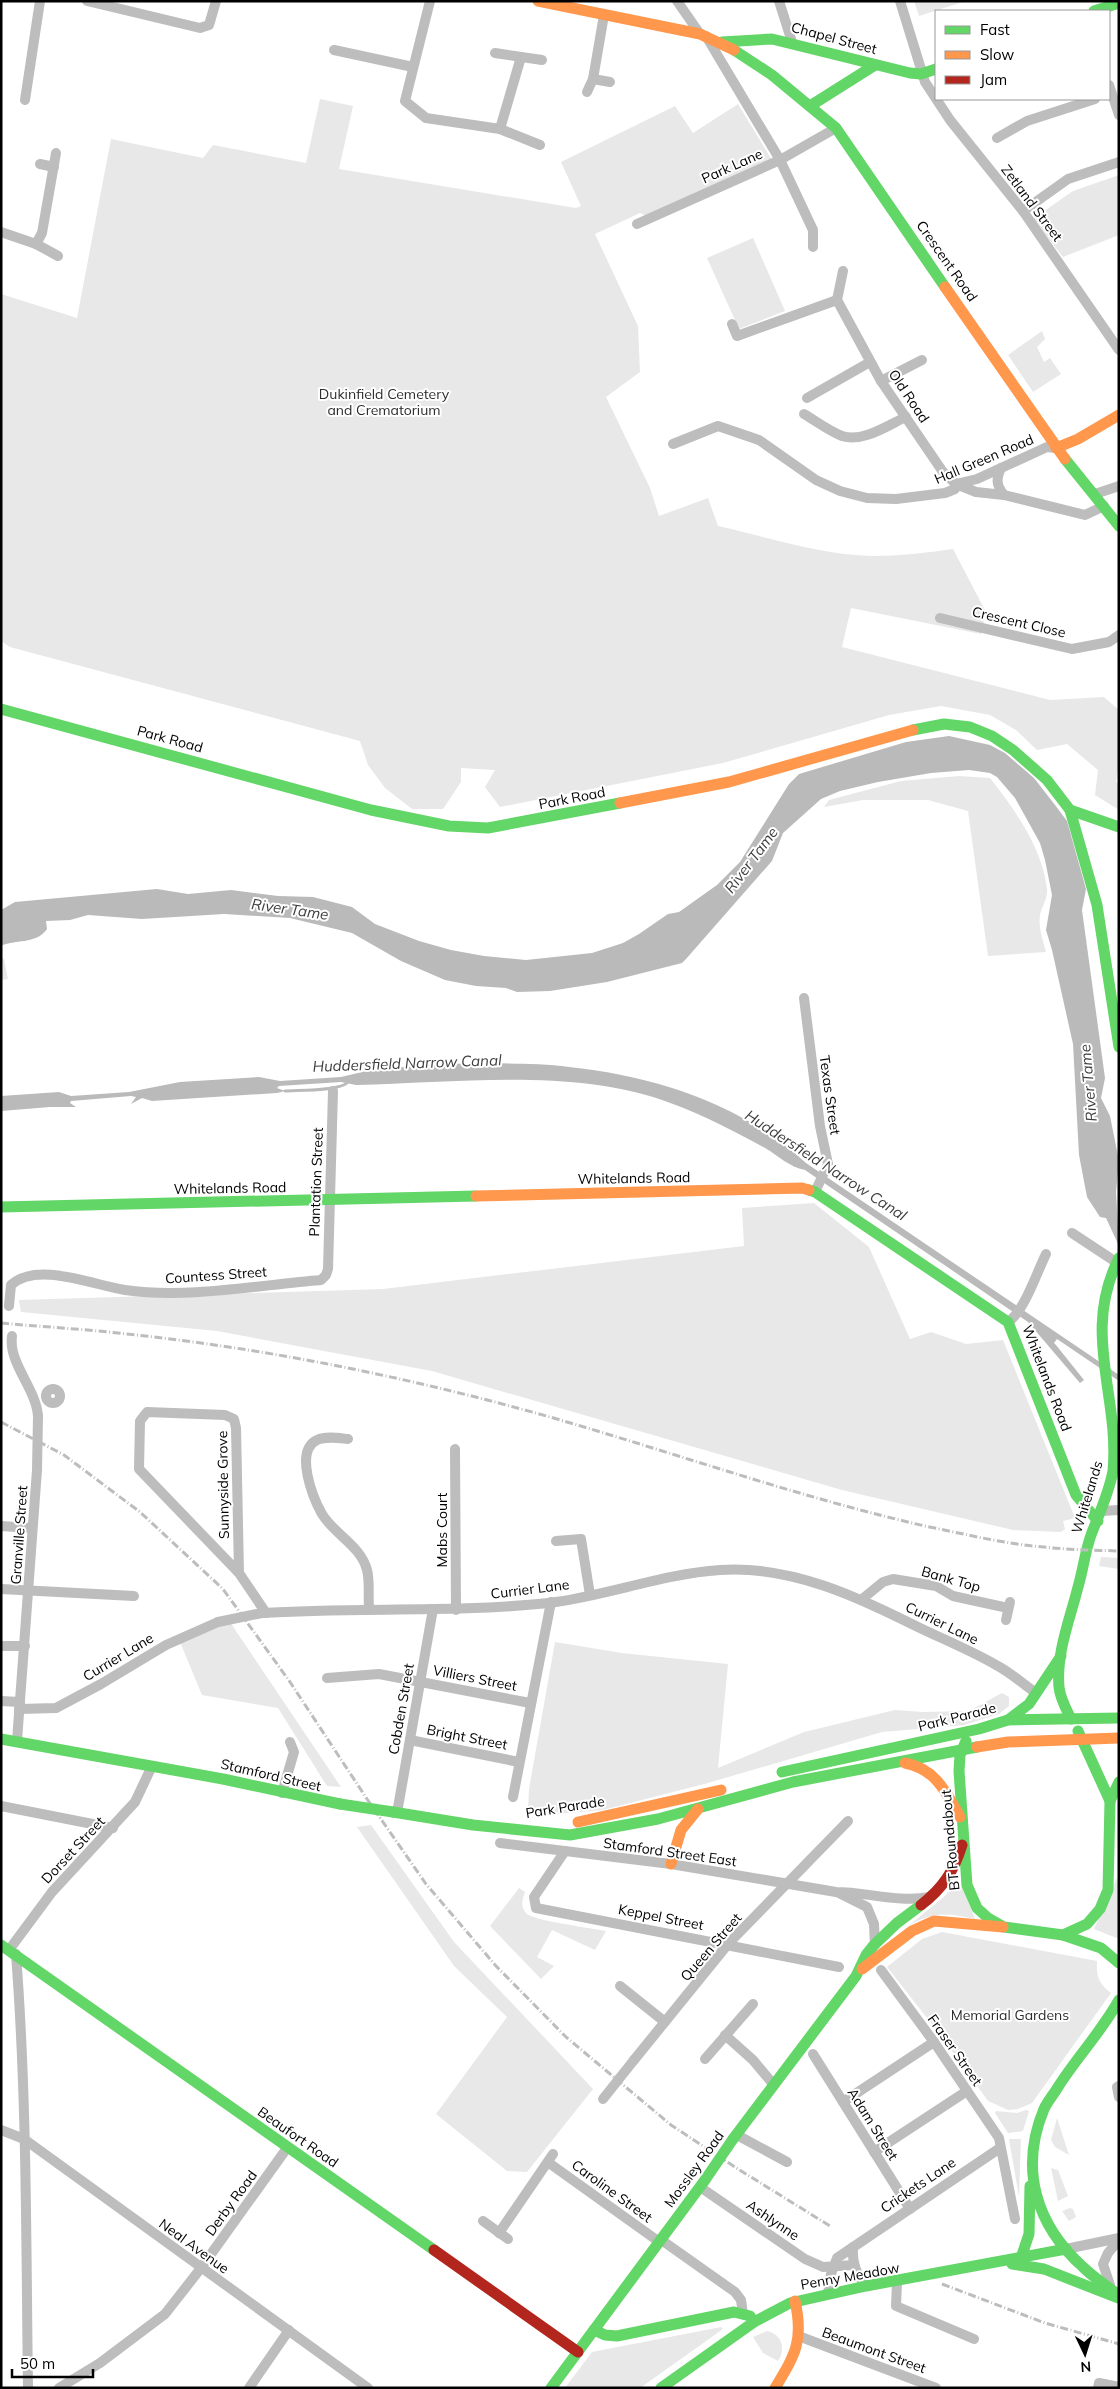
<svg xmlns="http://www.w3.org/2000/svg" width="1120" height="2389" font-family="Mulish,sans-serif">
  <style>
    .green { fill: #e8e8e8 }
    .water { fill: #bababa }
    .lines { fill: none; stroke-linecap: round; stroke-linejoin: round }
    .stream { stroke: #bababa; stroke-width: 3 }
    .street { stroke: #bdbdbd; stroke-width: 10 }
    .fast { stroke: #63d668; stroke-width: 11 }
    .slow { stroke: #ff974d; stroke-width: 11 }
    .jam { stroke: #b3261e; stroke-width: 11 }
    .rail { stroke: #bdbdbd; stroke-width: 3; stroke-dasharray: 8 2.5 1 2.5; stroke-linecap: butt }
    .street-bridge { stroke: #bdbdbd; stroke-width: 10 }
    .fast-bridge { stroke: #63d668; stroke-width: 11 }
    .labels { text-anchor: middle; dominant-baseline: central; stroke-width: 4; stroke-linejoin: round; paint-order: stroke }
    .street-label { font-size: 14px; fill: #000; stroke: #fff }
    .park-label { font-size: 14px; fill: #2c2c2c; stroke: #fff }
    .water-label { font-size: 15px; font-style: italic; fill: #3d3d3d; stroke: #fff }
  </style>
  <rect width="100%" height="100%" fill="#fff"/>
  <g class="green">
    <path d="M914 1H966L919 16Z"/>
    <path d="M320 99 353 106 339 169 576 208 581 206 561 162 675 106 693 133 738 104 772 160 646 216 640 213 595 234 638 326 640 372 606 397 650 488 659 516 708 498 718 526C768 537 820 555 872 556 899 556 926 553 953 549L986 612 981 634 851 608 842 647 1050 700 1104 697 1119 710V763L1116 782 1119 784V810L1095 795 1098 770 1067 744 1037 750 1016 730 990 715 941 706 889 715 723 763 500 807 485 787 495 770 461 768V782L443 809H412L385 788 368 765 360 741 10 647 1 641V294L77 318 111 139 203 158 213 145 306 163Z"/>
    <path d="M1119 175V235L1063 257 1033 219 1073 191Z"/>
    <path d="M753 238 785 311 739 329 707 258Z"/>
    <path d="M1042 331 1045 339 1037 347 1044 362 1050 358 1061 374 1033 392 1008 355Z"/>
    <path d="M959 776 990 778C1015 810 1042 847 1047 889 1048 898 1042 906 1040 915 1038 927 1043 940 1046 952L988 956 968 811 928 800H863L824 807 829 800 901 781Z"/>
    <path d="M1 958 4 959 8 979 1 980Z"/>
    <path d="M814 1203 869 1247 910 1339 931 1332 966 1344 1003 1340 1075 1518 1063 1521 1065 1529 1061 1532 1013 1530 842 1490 432 1371 217 1331 21 1312 19 1300 383 1289 744 1246 742 1208Z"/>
    <path d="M1101 1557 1119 1558V1569L1099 1566Z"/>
    <path d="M230 1622 341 1787 327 1786 278 1708 202 1695 180 1642Z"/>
    <path d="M555 1642 622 1653 728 1664 718 1768 804 1732 895 1710 923 1712 969 1711 1002 1693 1009 1697V1706L999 1714 964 1725 882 1732 708 1783 603 1810 535 1816 528 1810 529 1789Z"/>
    <path d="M371 1825 454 1942 593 2089 527 2172 507 2171 436 2114 507 2017 454 1966 357 1827Z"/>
    <path d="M1117 1878 1119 1883V1939L1094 1929Z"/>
    <path d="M957 1882 961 1883 975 1919C946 1913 933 1911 907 1927L945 1896Z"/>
    <path d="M519 1888 525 1892C522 1900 520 1907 527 1914 536 1921 591 1928 606 1931L595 1950 552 1930 537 1957 554 1966 541 1979 490 1926Z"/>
    <path d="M942 1932 1097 1961C1096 1976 1099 1984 1111 1993L1032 2103 1018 2109 1008 2110 988 2101 942 2037 887 1967 922 1939Z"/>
    <path d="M1026 2110 1029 2111 1023 2131 1008 2133 995 2113 996 2111 1017 2113Z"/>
    <path d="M1057 2118 1069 2155 1055 2147 1051 2140Z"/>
    <path d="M1009 2139H1021L1019 2197Z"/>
    <path d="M1051 2168 1058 2170 1068 2196 1058 2201Z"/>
    <path d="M1070 2208 1073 2209 1076 2217 1069 2221 1062 2211Z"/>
    <path d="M721 2327 723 2329 640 2388H565L592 2352Z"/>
    <path d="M767 2331C782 2334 786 2349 778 2361L763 2353 753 2337Z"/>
  </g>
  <g class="water">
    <path d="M949 736 990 745 1005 753 1034 778 1055 805 1067 821 1086 889 1082 910 1105 1078 1101 1098 1110 1116 1119 1161 1116 1192 1119 1246 1106 1218 1100 1217 1087 1197 1079 1155 1073 1044 1052 950 1046 930 1052 895 1045 860 1040 843 1015 798 997 777 990 773 969 770 931 773 878 782 840 791 821 799 783 833 772 861 686 959 682 963 607 982 550 991 517 992 506 988 476 986 445 980 401 961 352 933 290 918 224 914 142 919 88 915 70 920 46 921 47 929C36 945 14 939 1 946V910L15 902 157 889 188 894 231 890 278 896 313 897 352 907 375 924 419 941 451 950 484 956 526 960 592 953 623 943 639 934 668 914 679 912 717 885 740 862 789 784 799 774 906 742Z"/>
    <path d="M489 1063C516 1064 543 1063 569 1067 655 1076 742 1104 806 1163L1119 1375V1381L1057 1339 1054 1343 1056 1345 1084 1380 1080 1383 1028 1322 805 1170C789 1167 779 1156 765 1148 736 1132 705 1116 673 1104 577 1067 457 1083 356 1085L341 1082 279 1086 277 1088 285 1091 277 1093 152 1101 142 1098 131 1104 136 1097 131 1096 71 1101 70 1103 76 1107H50L1 1111V1096L59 1092 71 1096 129 1092 180 1082 259 1077 280 1081 341 1077 375 1069 446 1064Z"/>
  </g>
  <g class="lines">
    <path class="stream" d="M285 1091C298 1090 338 1091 347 1083"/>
    <g class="street">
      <path d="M87 1 200 28 209 25 216 1"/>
      <path d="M430 1 405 101 426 118 500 129 521 57"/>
      <path d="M677 1 700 34"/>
      <path d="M779 1 792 42"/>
      <path d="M900 1 925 82 950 120 1023 211 1119 350"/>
      <path d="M604 15 593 79 610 82"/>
      <path d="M706 36 780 160 813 230V247"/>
      <path d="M334 50 413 67"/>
      <path d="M495 53 542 60"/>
      <path d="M1109 85 1119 115"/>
      <path d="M587 92 593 79"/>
      <path d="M25 100 40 1"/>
      <path d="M500 129 540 145"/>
      <path d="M997 138 1027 121 1095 99"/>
      <path d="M40 164 54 167"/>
      <path d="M1023 211 1068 179 1119 162"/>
      <path d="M637 224 780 160 836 128"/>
      <path d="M1 232 36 244 58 256"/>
      <path d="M36 244 42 233 56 153"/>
      <path d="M843 271 837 300 881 381 943 472 956 484 976 492 1004 495 1085 515 1104 506"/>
      <path d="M732 324 737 336 837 300"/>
      <path d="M881 381 922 360"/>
      <path d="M807 398 870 362"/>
      <path d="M804 414C816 421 829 431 842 436 863 443 888 425 906 417"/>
      <path d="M673 444 718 426 759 440 816 480 840 491 867 498 896 499 945 493 955 489 956 484"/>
      <path d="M1001 468C996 479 996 485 1004 495"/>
      <path d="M956 484 977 479 1047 447 1056 448"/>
      <path d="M1095 494 1119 486"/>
      <path d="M940 618 1072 649 1109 642 1119 635"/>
      <path d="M804 998 820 1126 828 1164 815 1192"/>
      <path d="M1072 1233 1116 1262"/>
      <path d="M9 1306 11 1285C37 1261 93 1285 125 1290 188 1299 258 1285 321 1280L326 1275 328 1269 333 1091"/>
      <path d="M1008 1322C1024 1312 1037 1272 1046 1254"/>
      <path d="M12 1336C8 1363 36 1388 38 1416"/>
      <circle cx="53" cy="1396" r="7"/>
      <path d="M348 1439C338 1438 326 1436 317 1440 294 1451 313 1498 322 1514 334 1534 361 1546 367 1570 370 1581 368 1596 369 1608"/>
      <path d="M455 1449 456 1610"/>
      <path d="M1102 1511 1119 1510"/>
      <path d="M1 1526 31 1528"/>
      <path d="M556 1541 581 1539 590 1595"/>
      <path d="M239 1573 236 1428 234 1419 225 1415 147 1412 140 1421 139 1469 239 1573 266 1613"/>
      <path d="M1 1589 134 1596"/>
      <path d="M861 1600 883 1582 893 1579 936 1586 953 1596 1008 1608"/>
      <path d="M262 1613C358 1607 453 1613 549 1603 606 1596 662 1574 720 1570 792 1565 857 1597 920 1628 945 1640 972 1651 996 1665 1010 1672 1023 1684 1036 1693"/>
      <path d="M1006 1620 1010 1602"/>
      <path d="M1 1646H25"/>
      <path d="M327 1678 379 1674 530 1703"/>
      <path d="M1 1701 20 1702"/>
      <path d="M19 1709 56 1708 101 1684 166 1645 218 1622"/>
      <path d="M410 1740 519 1762"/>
      <path d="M17 1741 37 1470"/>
      <path d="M282 1793 294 1752 290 1742"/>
      <path d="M513 1797 551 1602"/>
      <path d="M1 1806 113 1828"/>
      <path d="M397 1813 433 1609"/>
      <path d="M500 1843 671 1864 836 1892C867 1892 898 1903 930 1897"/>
      <path d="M565 1851 534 1897 536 1908 839 1967"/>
      <path d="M839 1893 867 1907 874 1924 875 1945"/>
      <path d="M9 1950 52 1892 135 1802 152 1766"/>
      <path d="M16 1954C27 2098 26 2243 28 2388"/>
      <path d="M881 1970 934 2042 999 2138 1015 2219"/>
      <path d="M620 1986 665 2022"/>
      <path d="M725 2035 753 2060 773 2084"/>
      <path d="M813 2054 910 2209"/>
      <path d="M705 2059 753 2004"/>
      <path d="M634 2060 728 1944 848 1821"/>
      <path d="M1119 2086 1117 2087 1119 2097"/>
      <path d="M843 2102 934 2042"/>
      <path d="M1 2130 24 2139 368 2388"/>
      <path d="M737 2135 787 2162"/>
      <path d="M874 2152 967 2091"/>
      <path d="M549 2163 658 2241"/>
      <path d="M700 2187 805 2259 823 2267 854 2265"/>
      <path d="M483 2221 508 2239"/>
      <path d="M499 2233 553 2154"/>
      <path d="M660 2239 735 2292 741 2300 743 2314"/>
      <path d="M853 2247C852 2264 856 2273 866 2286"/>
      <path d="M1066 2249 1119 2238"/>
      <path d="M897 2282 896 2306 974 2339"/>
      <path d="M1110 2285 1103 2264 1108 2253 1119 2240"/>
      <path d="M828 2294 831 2274 837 2258 1000 2148"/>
      <path d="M801 2337 936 2388"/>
      <path d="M59 2388 100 2363 165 2314 201 2268 287 2148"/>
      <path d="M249 2388 289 2330"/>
      <path d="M1098 2388 1099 2383 1119 2387"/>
    </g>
    <g class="fast">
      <path d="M1094 11 1119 3"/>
      <path d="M722 42 772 39 910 73 921 74 936 69"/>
      <path d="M734 50 772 75 836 128 945 287"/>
      <path d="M810 106 875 65"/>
      <path d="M1065 459 1119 526"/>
      <path d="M1 709 371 810 449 826 488 828 620 803"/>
      <path d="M913 730 944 724 970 727 992 736 1013 750 1047 780 1070 810 1119 827"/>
      <path d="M1070 810 1097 905 1119 1047"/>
      <path d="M809 1190 815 1192 1008 1322 1076 1495 1098 1521"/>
      <path d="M1 1207 476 1196"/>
      <path d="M1071 1719C1066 1709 1060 1698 1059 1687 1056 1653 1070 1619 1078 1587 1083 1570 1085 1552 1091 1535 1099 1514 1109 1493 1113 1471 1120 1396 1081 1333 1119 1258"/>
      <path d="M1008 1720 1029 1704 1061 1656"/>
      <path d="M1 1739 223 1779 340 1804"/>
      <path d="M966 1741 960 1755 959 1771 967 1885 977 1908 988 1918 1004 1927 1063 1935 1087 1924 1100 1909 1108 1890 1110 1801 1078 1731"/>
      <path d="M782 1772 979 1729 1008 1720 1119 1718"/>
      <path d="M1110 1801 1119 1782"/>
      <path d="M393 1812 473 1825 570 1835 658 1819 793 1782 977 1747"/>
      <path d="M1063 1935 1101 1948 1119 1963"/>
      <path d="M1 1945 434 2250"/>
      <path d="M1119 2000C1102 2031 1077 2057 1058 2087 1054 2094 1047 2102 1044 2109 1019 2169 1036 2225 1083 2267 1094 2278 1107 2286 1119 2295"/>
      <path d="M733 2139 856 1976 866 1955 874 1945 897 1923 921 1905"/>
      <path d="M1021 2258 1029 2234 1030 2186"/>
      <path d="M1012 2264 1044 2269 1118 2298"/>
      <path d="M594 2330 605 2335 617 2336 734 2312 750 2316 754 2322"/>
      <path d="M551 2388 705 2180"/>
      <path d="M661 2388 754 2322 790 2303 866 2286 1066 2249"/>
    </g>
    <g class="slow">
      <path d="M538 1 700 34 734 50"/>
      <path d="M945 287 1065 459"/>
      <path d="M1056 448 1078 439 1119 415"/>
      <path d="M620 803 729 782 913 730"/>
      <path d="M476 1196 802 1188 809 1190"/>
      <path d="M977 1747 1008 1742 1119 1738"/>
      <path d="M905 1763C936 1769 946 1792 960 1817"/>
      <path d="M578 1822 721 1790"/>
      <path d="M671 1864 681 1830 698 1809"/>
      <path d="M862 1969 912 1931 934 1921 1003 1927"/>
      <path d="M775 2388C795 2355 804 2341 795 2301"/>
    </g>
    <g class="jam">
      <path d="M921 1905C943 1888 954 1871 962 1845"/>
      <path d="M434 2250 578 2352"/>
    </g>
    <g class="rail">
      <path d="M1 1323C43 1327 85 1329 127 1334 270 1349 412 1378 550 1417 675 1453 798 1497 925 1526 965 1534 1004 1544 1044 1547 1069 1550 1094 1550 1119 1551"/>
      <path d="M1 1422 64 1455 140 1512 223 1589 290 1682 367 1799 426 1884 496 1966 566 2037 671 2125 738 2169 830 2226"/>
      <path d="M942 2284 1045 2323 1119 2344"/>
    </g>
    <g class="street-bridge">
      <path d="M37 1470 38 1416"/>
      <path d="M218 1622 262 1613"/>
      <path d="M603 2099 634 2060"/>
    </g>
    <g class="fast-bridge">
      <path d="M340 1804 393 1812"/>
      <path d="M705 2180 733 2139"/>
    </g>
  </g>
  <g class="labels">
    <g class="street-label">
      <text transform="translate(834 38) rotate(15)">Chapel Street</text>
      <text transform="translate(732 166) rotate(-24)">Park Lane</text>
      <text transform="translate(1032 203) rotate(53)">Zetland Street</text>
      <text transform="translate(947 261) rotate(55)">Crescent Road</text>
      <text transform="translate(909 396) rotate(56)">Old Road</text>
      <text transform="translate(984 459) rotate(-23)">Hall Green Road</text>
      <text transform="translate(1019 622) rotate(13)">Crescent Close</text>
      <text transform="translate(170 739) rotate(15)">Park Road</text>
      <text transform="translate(572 798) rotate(-11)">Park Road</text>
      <text transform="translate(830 1095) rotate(82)">Texas Street</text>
      <text transform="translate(634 1178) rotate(-1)">Whitelands Road</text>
      <text transform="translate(316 1182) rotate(-88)">Plantation Street</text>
      <text transform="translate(230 1188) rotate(-1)">Whitelands Road</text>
      <text transform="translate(216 1275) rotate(-4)">Countess Street</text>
      <text transform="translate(1047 1378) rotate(69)">Whitelands Road</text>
      <text transform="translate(223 1485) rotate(-91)">Sunnyside Grove</text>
      <text transform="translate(1087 1497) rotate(-73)">Whitelands</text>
      <text transform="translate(442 1530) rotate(-90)">Mabs Court</text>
      <text transform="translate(19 1535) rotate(-86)">Granville Street</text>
      <text transform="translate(951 1579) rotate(16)">Bank Top</text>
      <text transform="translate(530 1589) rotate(-7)">Currier Lane</text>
      <text transform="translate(942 1623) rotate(26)">Currier Lane</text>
      <text transform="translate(118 1657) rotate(-31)">Currier Lane</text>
      <text transform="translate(475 1678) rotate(11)">Villiers Street</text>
      <text transform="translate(401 1709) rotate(-80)">Cobden Street</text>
      <text transform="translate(957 1717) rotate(-14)">Park Parade</text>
      <text transform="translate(467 1737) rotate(11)">Bright Street</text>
      <text transform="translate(271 1775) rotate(13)">Stamford Street</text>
      <text transform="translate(565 1807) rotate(-9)">Park Parade</text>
      <text transform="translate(950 1840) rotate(-95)">BT Roundabout</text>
      <text transform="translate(73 1850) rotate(-47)">Dorset Street</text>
      <text transform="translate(670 1852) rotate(8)">Stamford Street East</text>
      <text transform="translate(661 1917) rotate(11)">Keppel Street</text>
      <text transform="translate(711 1947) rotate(-49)">Queen Street</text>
      <text transform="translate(955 2050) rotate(55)">Fraser Street</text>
      <text transform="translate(873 2124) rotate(58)">Adam Street</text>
      <text transform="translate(298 2137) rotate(35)">Beaufort Road</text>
      <text transform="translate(694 2169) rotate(-54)">Mossley Road</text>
      <text transform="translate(918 2185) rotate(-34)">Crickets Lane</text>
      <text transform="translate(612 2191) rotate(36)">Caroline Street</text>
      <text transform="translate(231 2203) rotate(-54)">Derby Road</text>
      <text transform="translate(773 2220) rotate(34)">Ashlynne</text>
      <text transform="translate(194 2246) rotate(36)">Neal Avenue</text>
      <text transform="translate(850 2276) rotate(-10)">Penny Meadow</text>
      <text transform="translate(874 2350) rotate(20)">Beaumont Street</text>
    </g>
    <g class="park-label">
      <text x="384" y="394">Dukinfield Cemetery<tspan x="384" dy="16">and Crematorium</tspan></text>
      <text x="1010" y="2015">Memorial Gardens</text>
    </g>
    <g class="water-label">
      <text transform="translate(751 860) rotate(-53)">River Tame</text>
      <text transform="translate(290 909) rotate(8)">River Tame</text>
      <text transform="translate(407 1063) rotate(-2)">Huddersfield Narrow Canal</text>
      <text transform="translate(1088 1083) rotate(-95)">River Tame</text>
      <text transform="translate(826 1165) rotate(33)">Huddersfield Narrow Canal</text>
    </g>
  </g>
  <rect width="1120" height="2389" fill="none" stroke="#000000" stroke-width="5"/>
  <rect x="935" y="10" width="175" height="90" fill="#ffffff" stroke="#999999"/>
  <rect x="945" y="26" width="25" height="8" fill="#63d668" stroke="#999999"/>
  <text x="980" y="35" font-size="15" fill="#000000">Fast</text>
  <rect x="945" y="51" width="25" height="8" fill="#ff974d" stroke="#999999"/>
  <text x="980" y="60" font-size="15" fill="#000000">Slow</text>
  <rect x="945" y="76" width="25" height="8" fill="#b3261e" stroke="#999999"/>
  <text x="980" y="85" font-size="15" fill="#000000">Jam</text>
  <g transform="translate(1085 2354) rotate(176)" stroke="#ffffff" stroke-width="4" paint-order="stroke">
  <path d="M0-4L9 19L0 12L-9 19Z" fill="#000000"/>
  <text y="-8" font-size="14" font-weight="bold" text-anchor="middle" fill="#000000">N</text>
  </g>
  <path d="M12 2369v8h81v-8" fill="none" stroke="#000000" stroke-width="2.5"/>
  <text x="20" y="2369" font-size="15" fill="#000000" stroke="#ffffff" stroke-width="4" paint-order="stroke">50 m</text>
</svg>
